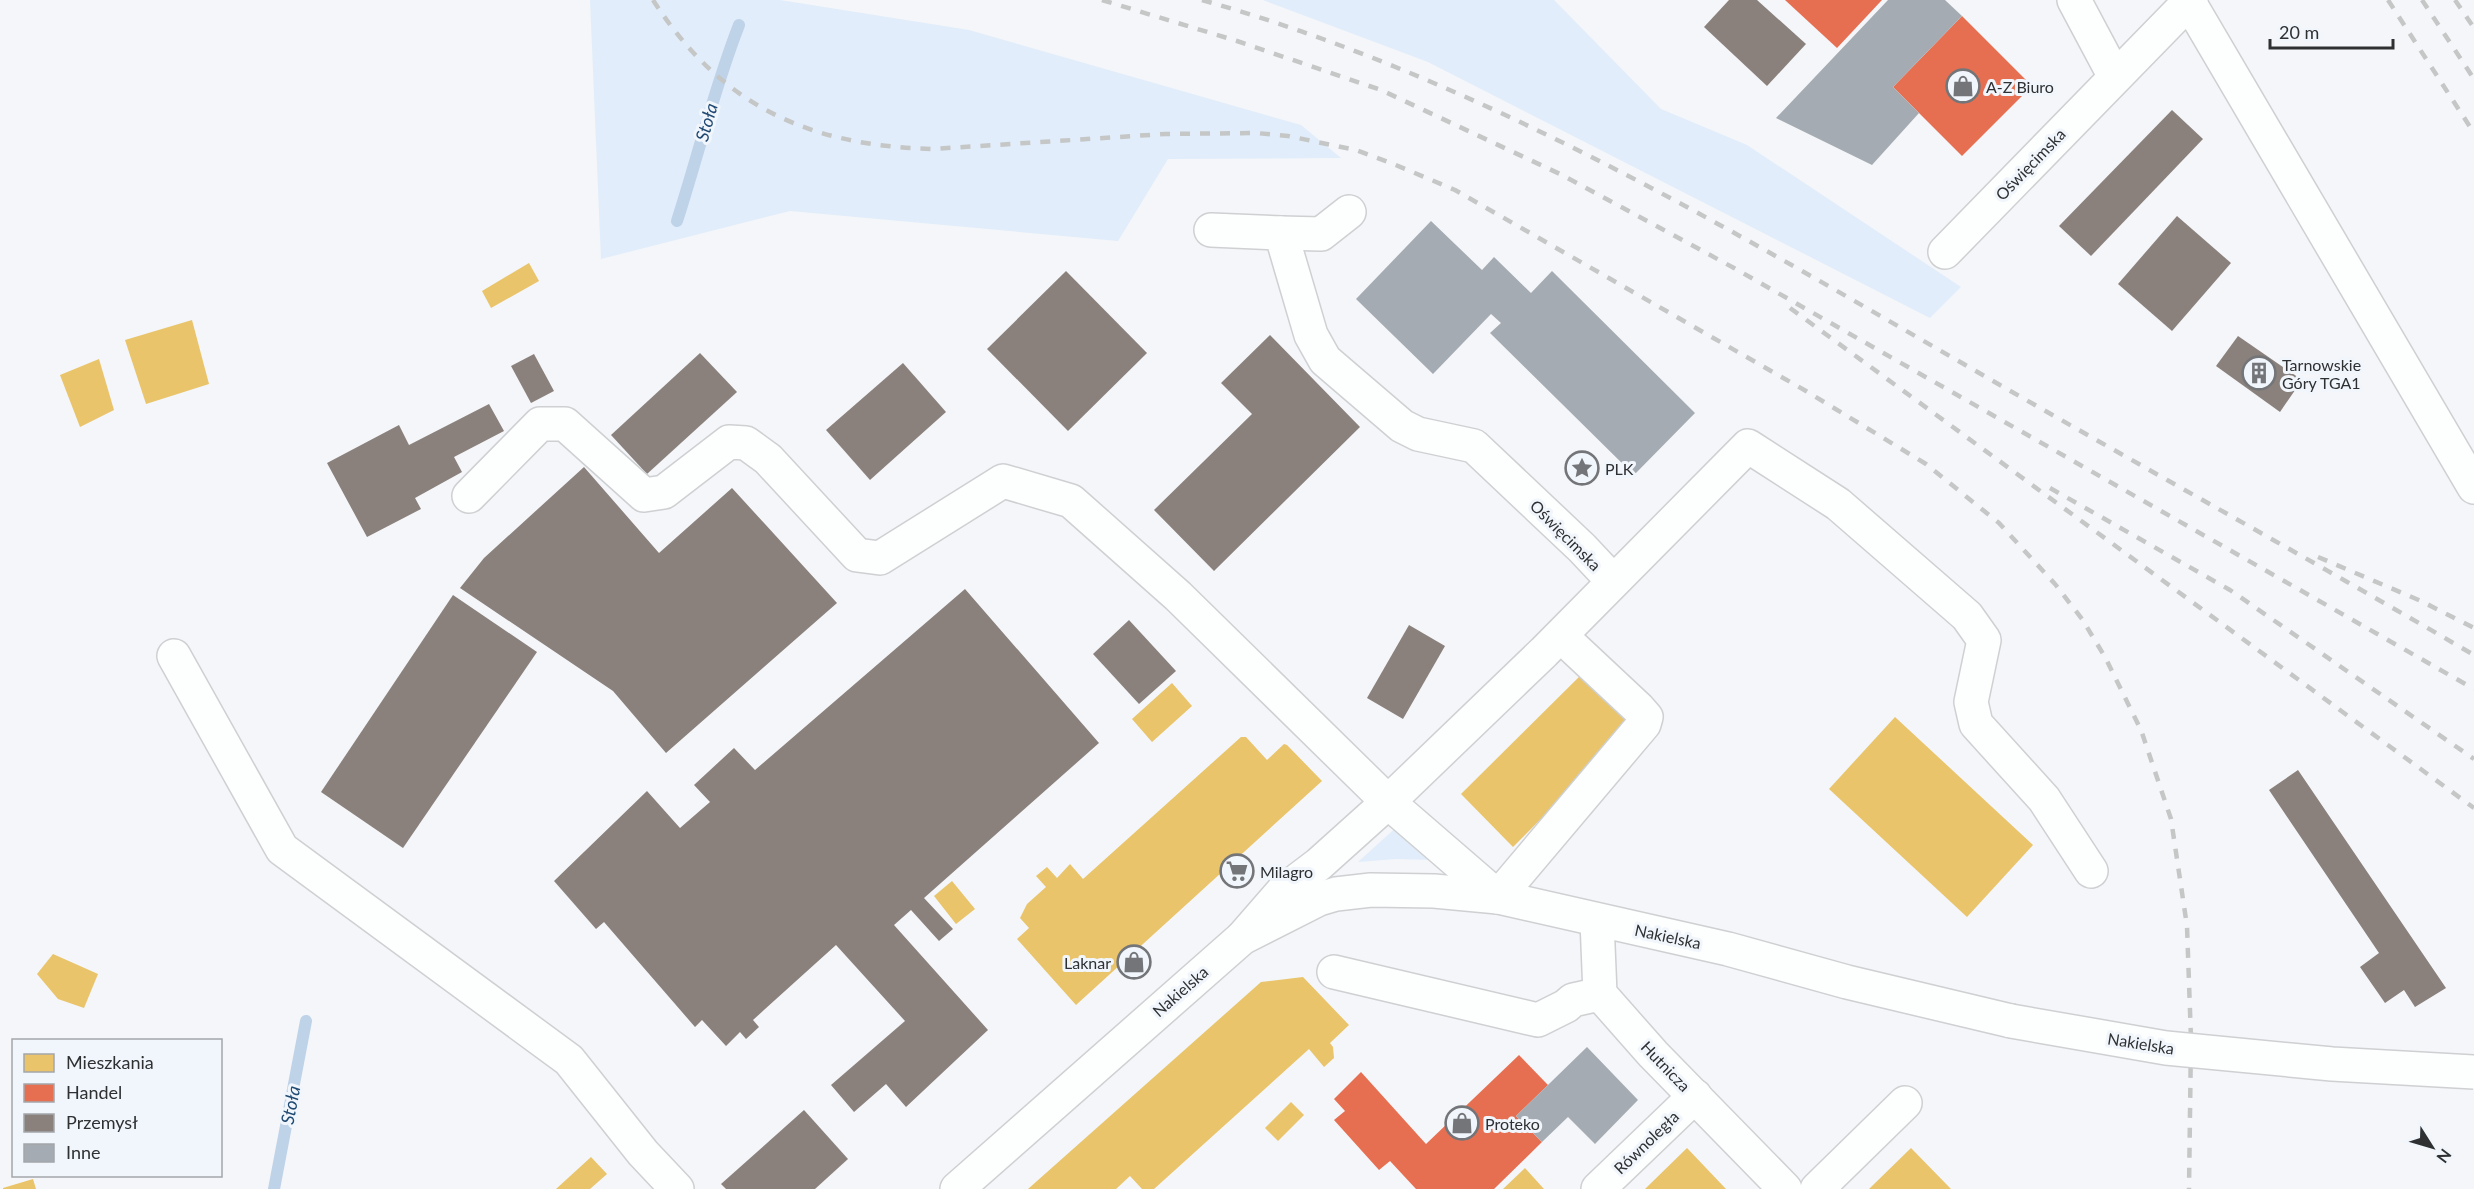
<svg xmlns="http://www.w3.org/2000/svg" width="2474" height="1189" font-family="Lato,sans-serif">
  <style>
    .green { fill: #e1edfa }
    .homes { fill: #e9c46a }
    .shops { fill: #e76f51 }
    .industry { fill: #8a817c }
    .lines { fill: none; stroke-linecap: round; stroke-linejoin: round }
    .stream { stroke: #bed2e8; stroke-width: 12 }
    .building { fill: #a5abb2 }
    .minor-casing { stroke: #ced0d2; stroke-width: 36 }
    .minor { stroke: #fdfefe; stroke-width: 33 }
    .rail { stroke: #c5c6c6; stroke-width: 4.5; stroke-dasharray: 10 10; stroke-linecap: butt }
    .minor-bridge-casing { stroke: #ced0d2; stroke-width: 36; stroke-linecap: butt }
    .minor-bridge { stroke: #fdfefe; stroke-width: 33 }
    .labels { text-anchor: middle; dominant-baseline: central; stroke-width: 6; stroke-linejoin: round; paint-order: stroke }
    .poi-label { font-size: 16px; fill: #2e3032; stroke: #f1f6fc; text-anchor: start }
    .street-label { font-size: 16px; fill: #2e3032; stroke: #f1f6fc }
    .water-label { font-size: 18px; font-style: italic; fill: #214a72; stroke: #f1f6fc }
  </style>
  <rect width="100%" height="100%" fill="#f4f6f9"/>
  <g class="green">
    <path d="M590 0H780L969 30 1301 125 1341 158 1168 159 1118 241 790 211 601 259Z"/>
    <path d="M1263 0H1554L1661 109 1747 145 1961 287 1930 318 1428 62Z"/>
    <path d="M1399 825 1434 860 1396 859 1358 862Z"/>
  </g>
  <g class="homes">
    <path d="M529 263 539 281 491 308 482 291Z"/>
    <path d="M192 320 209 384 146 404 125 340Z"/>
    <path d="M99 359 114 410 80 427 60 375Z"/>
    <path d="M1586 670 1640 719 1513 847 1461 794Z"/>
    <path d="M1172 683 1192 706 1152 742 1132 719Z"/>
    <path d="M1895 717 2033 845 1967 917 1829 789Z"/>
    <path d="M1241 737H1246L1267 760 1284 744 1287 745 1322 781 1076 1005 1017 939 1029 928 1020 918 1027 904 1046 887 1036 876 1047 867 1057 878 1070 864 1083 879Z"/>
    <path d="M952 881 975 909 956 924 934 896Z"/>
    <path d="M53 954 98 974 84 1008 58 999 37 974Z"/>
    <path d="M1303 977 1349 1025 1330 1043 1333 1047 1334 1058 1324 1067 1309 1049 1154 1189H1142L1130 1176 1116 1189H1028L1261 982Z"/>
    <path d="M1291 1102 1304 1115 1278 1141 1265 1128Z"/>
    <path d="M1687 1148 1726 1189H1645Z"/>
    <path d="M1911 1148 1951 1189H1869Z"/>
    <path d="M591 1157 607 1174 590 1189H556Z"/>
    <path d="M1525 1168 1544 1189H1503Z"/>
    <path d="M33 1179 36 1189H3V1188Z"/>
  </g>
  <g class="shops">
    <path d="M1785 0H1882L1837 48Z"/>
    <path d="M1962 16 2032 86 1962 156 1893 87Z"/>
    <path d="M1519 1055 1548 1085 1516 1116 1542 1142 1494 1189H1416L1390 1161 1379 1170 1334 1120 1345 1111 1334 1099 1361 1072 1426 1144Z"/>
  </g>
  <g class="industry">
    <path d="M1729 0H1757L1806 44 1767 86 1704 27Z"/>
    <path d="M2172 110 2203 139 2091 256 2059 226Z"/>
    <path d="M2177 216 2231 263 2172 331 2118 284Z"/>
    <path d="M1066 271 1147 353 1068 431 987 349Z"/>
    <path d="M1270 335 1360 427 1214 571 1154 510 1252 414 1221 383Z"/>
    <path d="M2238 336 2302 380 2280 412 2216 366Z"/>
    <path d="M700 353 737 392 647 474 611 435Z"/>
    <path d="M534 354 554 391 531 403 511 366Z"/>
    <path d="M903 363 946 412 870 480 826 430Z"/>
    <path d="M489 404 504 431 454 457 462 472 415 498 421 509 367 537 327 463 399 425 409 445Z"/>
    <path d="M584 467 659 553 732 488 837 603 666 753 613 691 460 588 484 558Z"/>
    <path d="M965 589 1099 743 924 898 953 929 939 941 911 910 894 925 988 1030 906 1107 886 1084 854 1112 831 1085 905 1021 836 945 753 1020 759 1027 746 1039 740 1032 726 1046 702 1020 695 1027 604 922 596 929 554 881 647 791 680 828 710 802 694 785 734 748 755 770Z"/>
    <path d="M453 595 537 652 403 848 321 792Z"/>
    <path d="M1129 620 1176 671 1139 704 1093 654Z"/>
    <path d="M1409 625 1445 646 1403 719 1367 698Z"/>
    <path d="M2298 770 2446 988 2415 1007 2404 990 2385 1003 2360 967 2379 953 2269 790Z"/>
    <path d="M804 1110 848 1159 815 1189H726L721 1184Z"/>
  </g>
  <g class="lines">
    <g class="stream">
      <path d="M677 221C698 156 714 89 739 25"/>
      <path d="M274 1189 306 1021"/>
    </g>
  </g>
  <g class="building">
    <path d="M1888 0H1945L1962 16 1893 87 1919 113 1872 165 1776 118Z"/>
    <path d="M1431 221 1482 270 1494 257 1531 293 1552 271 1695 413 1634 475 1490 333 1501 323 1491 314 1433 374 1356 299Z"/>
    <path d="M1587 1047 1638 1100 1595 1144 1568 1117 1542 1142 1516 1116Z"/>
  </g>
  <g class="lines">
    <defs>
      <g id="minor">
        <path d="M2074 0 2115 77"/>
        <path d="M2189 2 2474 487"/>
        <path d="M1211 230 1281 233 1311 335 1325 360 1402 426 1418 434 1474 446 1582 548 1613 581"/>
        <path d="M1281 233 1321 234 1349 212"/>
        <path d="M1945 252 2191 0"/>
        <path d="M469 496 540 424H565L644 495 664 492 729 442 746 443 768 459 857 555 880 558 1003 481 1071 501 1178 596 1388 802 1498 897 1644 724 1646 717 1639 709 1561 636"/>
        <path d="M174 656 282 849 569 1060 643 1153 677 1189"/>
        <path d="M1597 921 1600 994 1653 1054 1785 1189"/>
        <path d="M1242 938 1282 892 1319 864 1388 802 1544 652 1748 446 1838 504 1967 616 1984 640 1971 702 1976 724 2044 799 2091 871"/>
        <path d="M1334 972 1538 1020 1566 1006 1573 1000 1600 994"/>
        <path d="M957 1189 1242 938 1319 899 1336 894 1371 890 1434 891 1498 897 1728 949 1847 982 2011 1021"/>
        <path d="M1598 1189 1695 1096"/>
        <path d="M1817 1189 1905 1103"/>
      </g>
    </defs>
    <use href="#minor" class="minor-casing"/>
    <use href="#minor" class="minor"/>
    <g class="rail">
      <path d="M653 0C721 106 809 146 933 149L1165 134 1256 133 1288 136 1356 150 1391 163 1455 190 1806 391 1926 464 1999 523 2055 584 2082 619 2105 657 2141 730 2171 819 2187 926 2191 1039 2189 1189"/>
      <path d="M1102 0 1237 41 1381 90 1562 175 1734 268 2474 689"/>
      <path d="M1202 0C1475 77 1723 225 1967 366 2135 463 2306 557 2474 655"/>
      <path d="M2388 0 2474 133"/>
      <path d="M2422 0 2474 79"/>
      <path d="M2455 0 2474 28"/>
      <path d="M1790 308 2474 808"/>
      <path d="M2050 488 2230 590 2474 759"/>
      <path d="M2318 557 2421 601 2474 628"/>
    </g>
    <defs>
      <path id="minor-bridge" d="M2011 1021 2166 1048 2332 1064 2474 1072"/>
    </defs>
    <use href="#minor-bridge" class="minor-bridge-casing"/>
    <use href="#minor-bridge" class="minor-bridge"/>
  </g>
  <defs>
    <symbol id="shop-ring" viewBox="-11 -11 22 22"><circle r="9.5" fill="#f1f6fc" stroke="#737578" stroke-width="1.5"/><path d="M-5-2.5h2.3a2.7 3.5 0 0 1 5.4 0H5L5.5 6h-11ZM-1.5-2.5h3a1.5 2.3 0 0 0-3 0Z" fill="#737578"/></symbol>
    <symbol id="building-ring" viewBox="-11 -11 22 22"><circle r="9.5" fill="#f1f6fc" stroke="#737578" stroke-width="1.5"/><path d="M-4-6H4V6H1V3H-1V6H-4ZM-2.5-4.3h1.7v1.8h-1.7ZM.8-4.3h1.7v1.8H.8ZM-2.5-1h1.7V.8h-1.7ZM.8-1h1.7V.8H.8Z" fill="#737578"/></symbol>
    <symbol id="sight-ring" viewBox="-11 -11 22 22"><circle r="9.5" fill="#f1f6fc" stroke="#737578" stroke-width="1.5"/><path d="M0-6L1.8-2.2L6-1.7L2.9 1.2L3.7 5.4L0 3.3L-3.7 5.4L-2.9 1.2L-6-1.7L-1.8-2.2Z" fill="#737578"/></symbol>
    <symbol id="supermarket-ring" viewBox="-11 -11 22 22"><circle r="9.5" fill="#f1f6fc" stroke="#737578" stroke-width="1.5"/><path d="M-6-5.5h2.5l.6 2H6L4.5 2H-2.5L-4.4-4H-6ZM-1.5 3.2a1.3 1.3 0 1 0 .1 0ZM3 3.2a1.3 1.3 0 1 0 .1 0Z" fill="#737578"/></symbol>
  </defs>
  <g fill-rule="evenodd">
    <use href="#shop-ring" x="1944" y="67" width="38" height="38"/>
    <use href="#building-ring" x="2240" y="354" width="38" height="38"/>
    <use href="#sight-ring" x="1563" y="449" width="38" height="38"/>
    <use href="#supermarket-ring" x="1218" y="852" width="38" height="38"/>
    <use href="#shop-ring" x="1115" y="943" width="38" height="38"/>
    <use href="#shop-ring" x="1443" y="1104" width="38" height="38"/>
  </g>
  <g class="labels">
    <g class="poi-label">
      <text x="1986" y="86">A-Z Biuro</text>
      <text x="2282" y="364">Tarnowskie<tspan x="2282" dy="18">Góry TGA1</tspan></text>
      <text x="1605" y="468">PLK</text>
      <text x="1260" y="871">Milagro</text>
      <text x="1111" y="962" text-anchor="end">Laknar</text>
      <text x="1485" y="1123">Proteko</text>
    </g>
    <g class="street-label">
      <text transform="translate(2030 164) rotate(-46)">Oświęcimska</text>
      <text transform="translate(1566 535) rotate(45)">Oświęcimska</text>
      <text transform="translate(1668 936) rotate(12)">Nakielska</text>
      <text transform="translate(1180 991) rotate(-41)">Nakielska</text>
      <text transform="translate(2141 1043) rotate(9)">Nakielska</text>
      <text transform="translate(1666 1066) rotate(46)">Hutnicza</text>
      <text transform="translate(1646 1142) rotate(-44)">Równoległa</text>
    </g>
    <g class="water-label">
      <text transform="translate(706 122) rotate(-74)">Stoła</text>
      <text transform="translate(290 1105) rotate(-79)">Stoła</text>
    </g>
  </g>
  <rect x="12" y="1039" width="210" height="138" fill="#f1f6fc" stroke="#a3a7ab" stroke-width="1.5"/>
  <rect x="24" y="1054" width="30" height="18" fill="#e9c46a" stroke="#a3a7ab" stroke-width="1.5"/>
  <text x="66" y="1069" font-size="18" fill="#2e3032">Mieszkania</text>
  <rect x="24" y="1084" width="30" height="18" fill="#e76f51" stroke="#a3a7ab" stroke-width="1.5"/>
  <text x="66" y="1099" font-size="18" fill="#2e3032">Handel</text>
  <rect x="24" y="1114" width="30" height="18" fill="#8a817c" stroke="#a3a7ab" stroke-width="1.5"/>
  <text x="66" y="1129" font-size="18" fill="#2e3032">Przemysł</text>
  <rect x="24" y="1144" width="30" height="18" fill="#a5abb2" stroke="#a3a7ab" stroke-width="1.5"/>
  <text x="66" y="1159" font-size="18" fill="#2e3032">Inne</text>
  <g transform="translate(2432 1147) rotate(127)" stroke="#f1f6fc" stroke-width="4.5" paint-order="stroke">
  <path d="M0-4.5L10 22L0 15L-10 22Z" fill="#2e3032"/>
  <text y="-9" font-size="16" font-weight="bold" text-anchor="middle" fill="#2e3032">N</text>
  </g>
  <path d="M2270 39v9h123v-9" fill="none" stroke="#2e3032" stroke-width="3"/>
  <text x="2279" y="39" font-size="18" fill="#2e3032" stroke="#f1f6fc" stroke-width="4.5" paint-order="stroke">20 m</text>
</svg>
